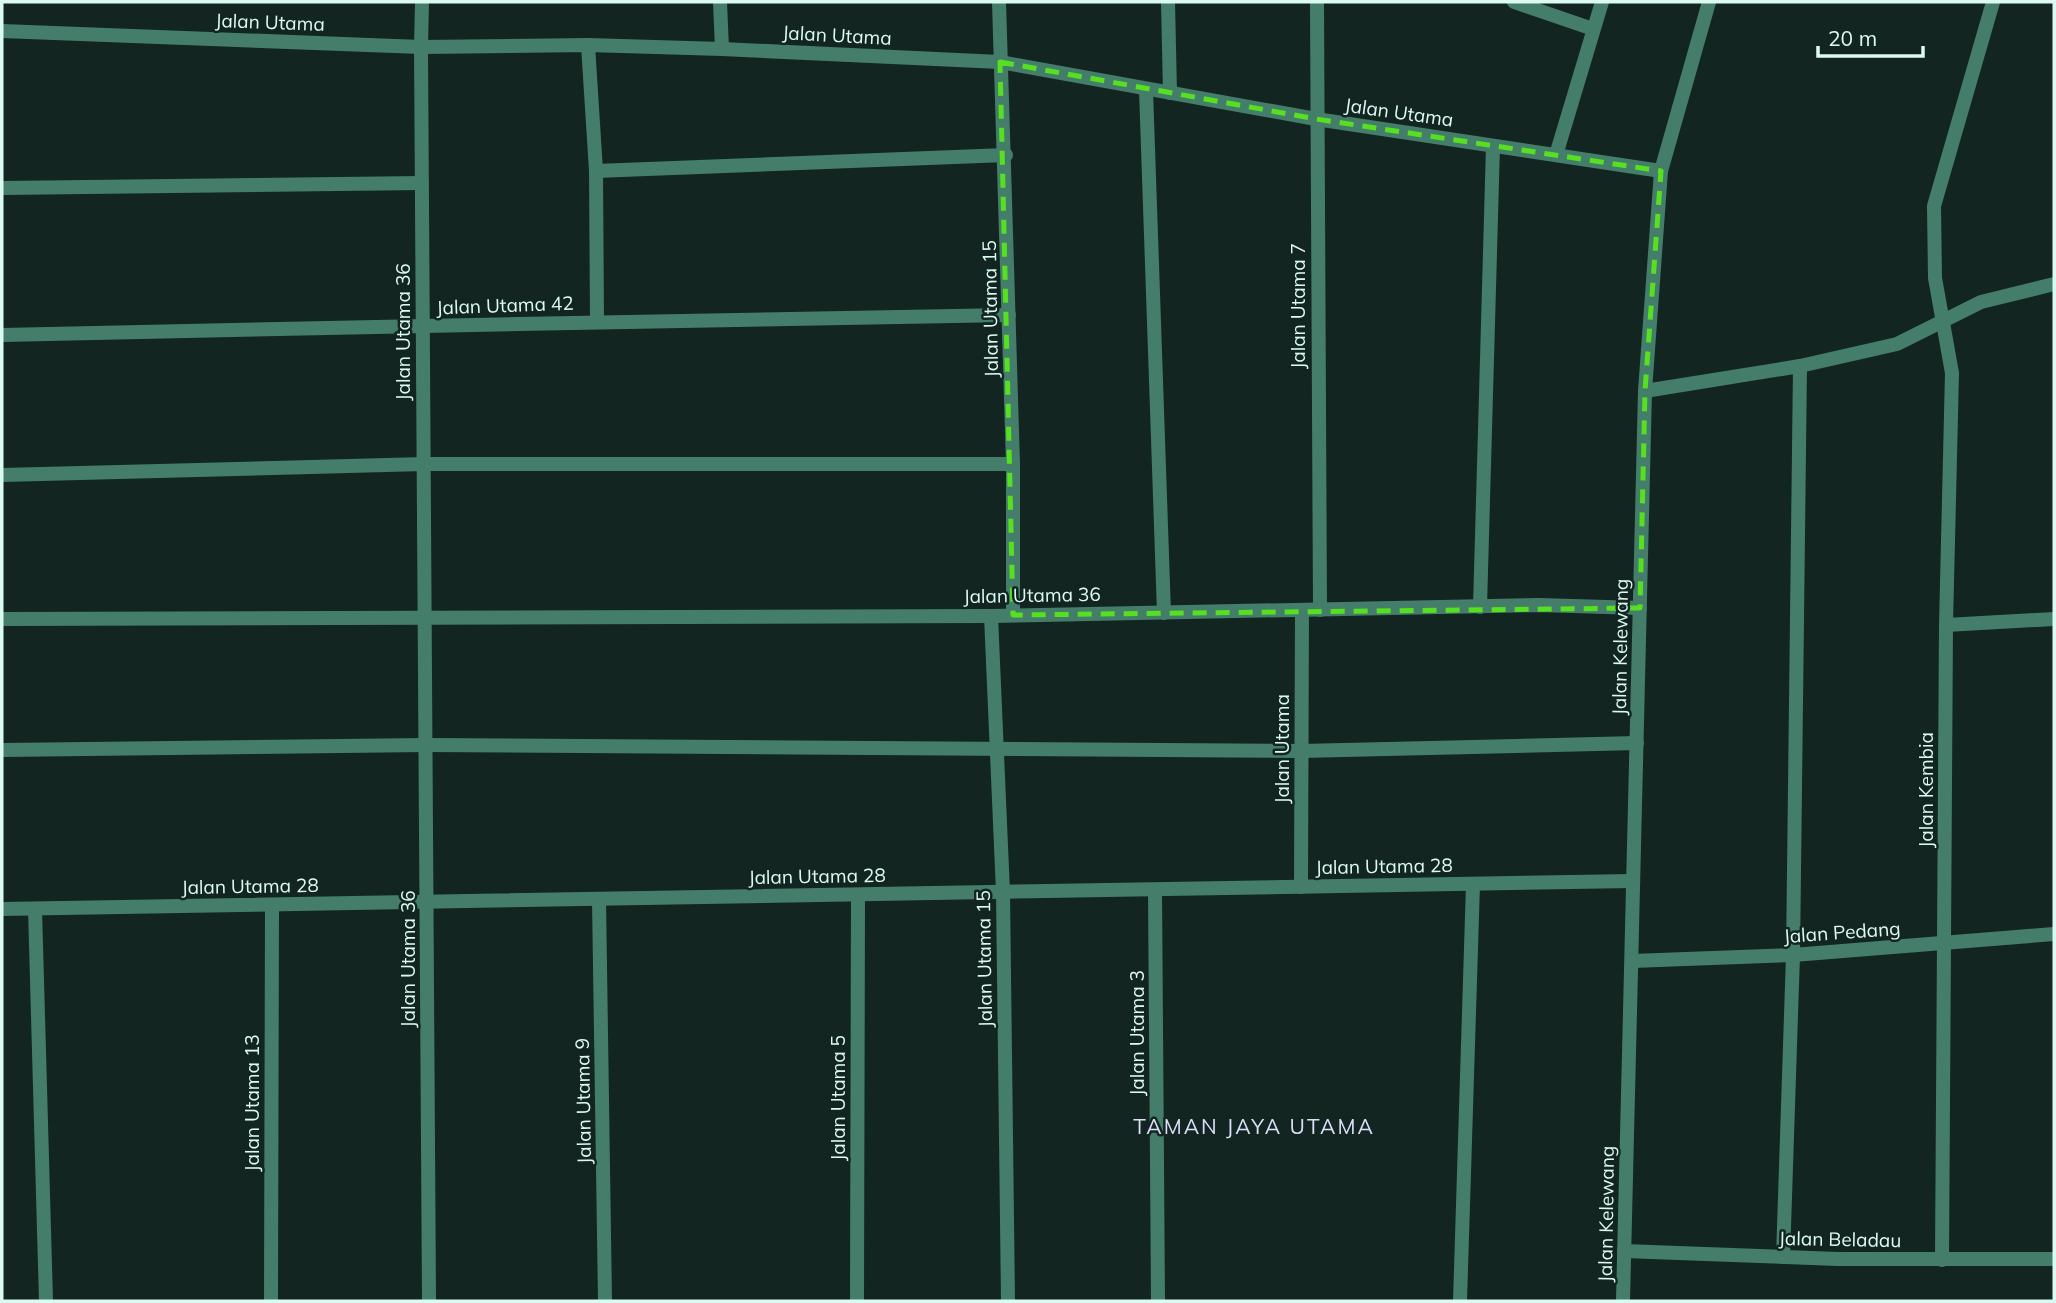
<svg xmlns="http://www.w3.org/2000/svg" width="2056" height="1303" font-family="Mulish,sans-serif">
  <style>
    .lines { fill: none; stroke-linecap: round; stroke-linejoin: round }
    .service { stroke: #447e6a; stroke-width: 14 }
    .minor { stroke: #447e6a; stroke-width: 14 }
    .marked { fill: none; stroke: #56e021; stroke-width: 5; stroke-dasharray: 14 9; stroke-linejoin: round }
    .labels { text-anchor: middle; dominant-baseline: central; stroke-width: 5; stroke-linejoin: round; paint-order: stroke }
    .street-label { font-size: 19px; fill: #dbfaf2; stroke: #132521 }
    .neighbourhood-label { font-size: 21px; letter-spacing: 2px; fill: #dddefa; stroke: #132521 }
  </style>
  <rect width="100%" height="100%" fill="#132521"/>
  <g class="lines">
    <g class="service">
      <path d="M1168 2 1170 93"/>
      <path d="M421 47 429 1301"/>
      <path d="M1146 90 1164 613"/>
      <path d="M596 171 1006 155"/>
      <path d="M2 188 422 183"/>
      <path d="M2 475 424 464H1013"/>
      <path d="M1480 607 1493 146"/>
      <path d="M991 616 1003 892 1008 1301"/>
      <path d="M2 750 426 745 1301 751 1637 743"/>
      <path d="M1301 887 1302 610"/>
      <path d="M1783 1257 1793 955 1800 366"/>
      <path d="M1460 1301 1473 884"/>
    </g>
    <g class="minor">
      <path d="M720 2 722 49"/>
      <path d="M999 2 1013 464V615"/>
      <path d="M1317 2 1320 610"/>
      <path d="M1514 2 1593 29"/>
      <path d="M2 31 421 47 588 45 722 49 1000 62 1316 119 1661 171"/>
      <path d="M588 45 596 171 597 320"/>
      <path d="M421 47 422 2"/>
      <path d="M1556 155 1602 2"/>
      <path d="M2 335C338 329 673 319 1009 315"/>
      <path d="M1645 391 1800 366 1897 344 1981 302 2054 284"/>
      <path d="M2 619 991 616 1539 605 1640 608"/>
      <path d="M1946 625 2054 619"/>
      <path d="M1155 890 1158 1301"/>
      <path d="M599 899 605 1301"/>
      <path d="M2 909 1633 881"/>
      <path d="M35 909 46 1301"/>
      <path d="M1632 961 1793 955 2054 934"/>
      <path d="M1624 1251 1838 1259H2054"/>
      <path d="M1942 1260 1946 625 1952 373 1935 278 1934 206 1993 2"/>
      <path d="M271 1301 272 905"/>
      <path d="M857 1301 858 895"/>
      <path d="M1623 1301 1645 391 1661 171 1709 2"/>
    </g>
  </g>
  <path class="marked" d="M1000 62 1316 119 1661 171 1645 391 1640 608 1013 615Z"/>
  <g class="labels">
    <g class="street-label">
      <text transform="translate(270 22) rotate(2)">Jalan Utama</text>
      <text transform="translate(837 35) rotate(3)">Jalan Utama</text>
      <text transform="translate(1399 112) rotate(8)">Jalan Utama</text>
      <text transform="translate(505 305) rotate(-2)">Jalan Utama 42</text>
      <text transform="translate(1298 306) rotate(-90)">Jalan Utama 7</text>
      <text transform="translate(990 309) rotate(-91)">Jalan Utama 15</text>
      <text transform="translate(403 332) rotate(-90)">Jalan Utama 36</text>
      <text transform="translate(1032 595) rotate(-1)">Jalan Utama 36</text>
      <text transform="translate(1620 647) rotate(-89)">Jalan Kelewang</text>
      <text transform="translate(1282 749) rotate(-90)">Jalan Utama</text>
      <text transform="translate(1926 790) rotate(-90)">Jalan Kembia</text>
      <text transform="translate(1384 866) rotate(-1)">Jalan Utama 28</text>
      <text transform="translate(817 876) rotate(-1)">Jalan Utama 28</text>
      <text transform="translate(250 886) rotate(-1)">Jalan Utama 28</text>
      <text transform="translate(1842 932) rotate(-4)">Jalan Pedang</text>
      <text transform="translate(408 959) rotate(-90)">Jalan Utama 36</text>
      <text transform="translate(984 959) rotate(-91)">Jalan Utama 15</text>
      <text transform="translate(1137 1033) rotate(-90)">Jalan Utama 3</text>
      <text transform="translate(838 1098) rotate(-90)">Jalan Utama 5</text>
      <text transform="translate(583 1101) rotate(-91)">Jalan Utama 9</text>
      <text transform="translate(252 1103) rotate(-90)">Jalan Utama 13</text>
      <text transform="translate(1606 1214) rotate(-89)">Jalan Kelewang</text>
      <text transform="translate(1840 1239) rotate(1)">Jalan Beladau</text>
    </g>
    <g class="neighbourhood-label">
      <text x="1254" y="1126">TAMAN JAYA UTAMA</text>
    </g>
  </g>
  <rect width="2056" height="1303" fill="none" stroke="#dbfaf2" stroke-width="7"/>
  <path d="M1818 46v10h105v-10" fill="none" stroke="#dbfaf2" stroke-width="3.5"/>
  <text x="1828" y="46" font-size="21" fill="#dbfaf2" stroke="#132521" stroke-width="5" paint-order="stroke">20 m</text>
</svg>
